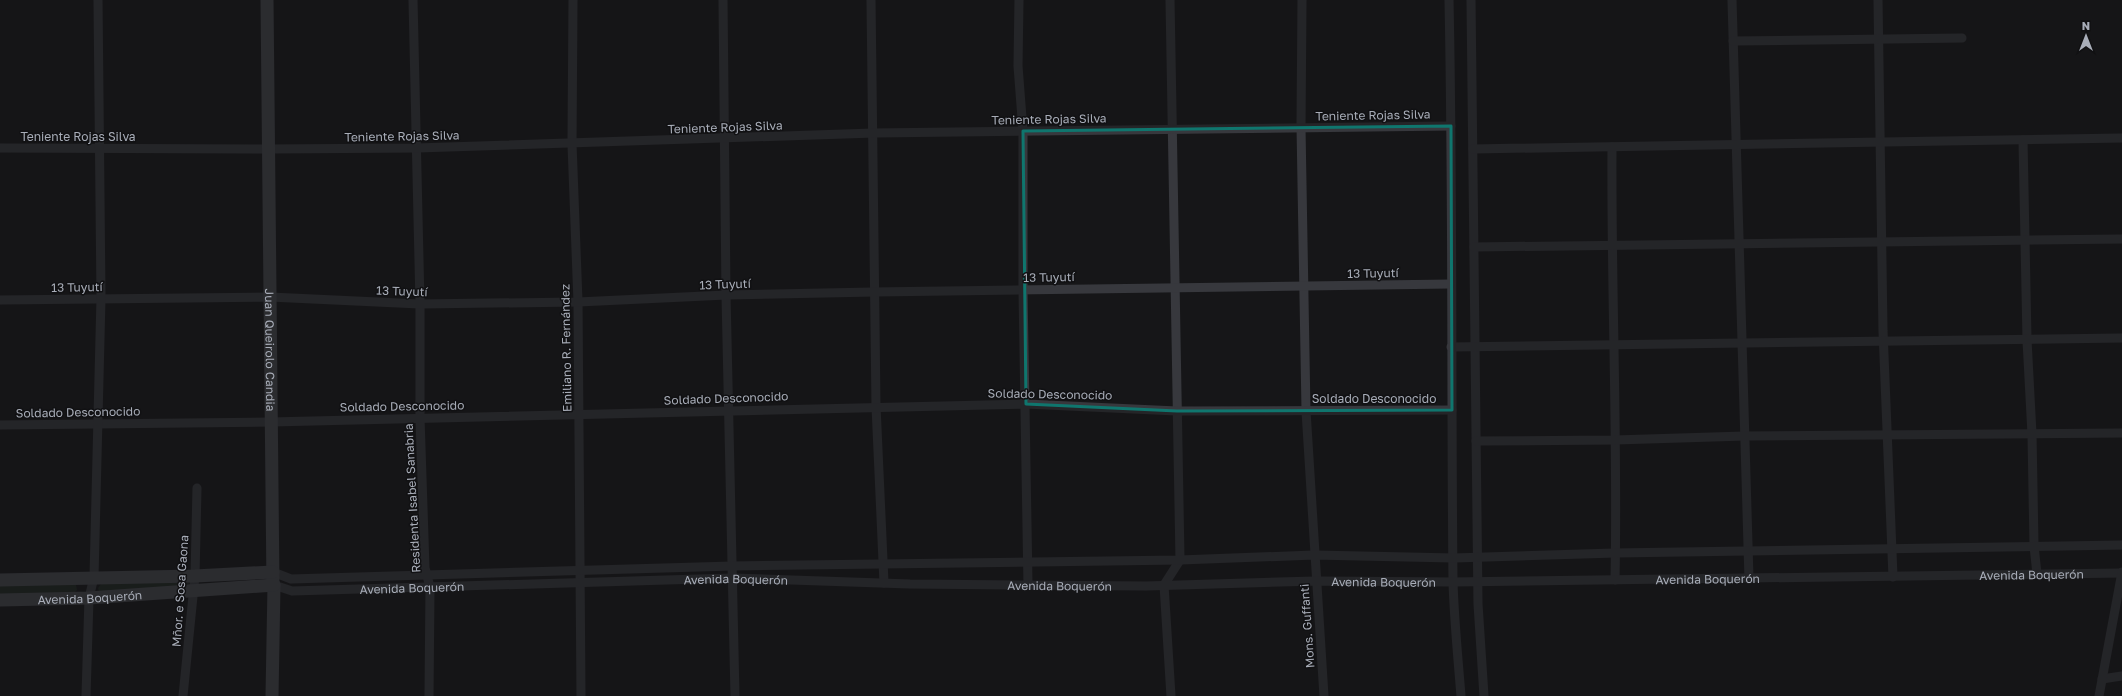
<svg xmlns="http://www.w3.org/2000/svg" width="2122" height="696" font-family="'Golos Text',sans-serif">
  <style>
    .green { fill: #1e261f }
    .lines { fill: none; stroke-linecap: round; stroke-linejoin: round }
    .street { stroke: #37383d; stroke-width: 9 }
    .secondary { stroke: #45474d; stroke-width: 13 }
    .marked { fill: none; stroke: #0f766e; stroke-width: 3; stroke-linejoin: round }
    .labels { text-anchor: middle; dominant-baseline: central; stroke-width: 3; stroke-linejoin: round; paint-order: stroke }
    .street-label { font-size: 12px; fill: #a8adb8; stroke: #111113 }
  </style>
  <rect width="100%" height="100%" fill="#161618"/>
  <g class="green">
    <path d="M102 583H189L190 585 99 592 98 588Z"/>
    <path d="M0 585H76L77 590 74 593 0 596Z"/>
  </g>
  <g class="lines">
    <g class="street">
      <path d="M413 0 420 304V418L425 568 430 587 429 696"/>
      <path d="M573 0 572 144 578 302 581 696"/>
      <path d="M723 0 726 295 735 696"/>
      <path d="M871 0 876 406 884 583"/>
      <path d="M1019 0 1018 66 1023 131V290L1028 585"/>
      <path d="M1170 0 1180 560 1164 585 1171 696"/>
      <path d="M1302 0 1301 127 1306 411 1324 696"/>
      <path d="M1449 0C1453 194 1451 387 1453 581 1454 619 1458 658 1461 696"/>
      <path d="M1471 0 1478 604 1484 696"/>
      <path d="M1732 0 1749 579"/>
      <path d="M1878 0 1883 331 1893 577"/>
      <path d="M1733 41 1962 38"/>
      <path d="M2023 140 2027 340 2032 434 2034 546 2037 574"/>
      <path d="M1612 147C1611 291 1618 436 1615 580"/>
      <path d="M0 148 269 149 417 148 874 133 1451 126"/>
      <path d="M1473 149 2122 138"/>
      <path d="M1474 247 2122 239"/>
      <path d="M0 300 270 297 420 304 578 302 726 295 874 292 1450 284"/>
      <path d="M1451 347 2122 338"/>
      <path d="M0 425 271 422 1026 404 1177 411 1452 410"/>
      <path d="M1476 441 1615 440 1745 436 2122 433"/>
      <path d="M273 572 291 579 733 566 1180 560 1314 555 1454 558 1615 553 2122 545"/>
      <path id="s1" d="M274 585 292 591 733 578 910 584 1146 586 1316 581 1453 582 2122 573"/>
      <path d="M2102 679 2122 676"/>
      <path d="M86 696 89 598 94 577 101 298 98 0"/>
      <path d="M183 696 195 576 197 488"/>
      <path d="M2099 696 2122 572"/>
    </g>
    <g class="secondary">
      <path id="s2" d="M267 0 273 587 274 585 272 696"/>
      <path d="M0 580 195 576 273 572"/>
      <path id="s3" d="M0 600 89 598 274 585"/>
    </g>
  </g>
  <path d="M0 0H2122V696H0ZM1451 126 1452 410 1177 411 1026 404 1023 131Z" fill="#161618" fill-opacity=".55" fill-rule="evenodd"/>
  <path class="marked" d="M1451 126 1452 410 1177 411 1026 404 1023 131Z"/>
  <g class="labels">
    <g class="street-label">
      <text transform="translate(1373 115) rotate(-1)">Teniente Rojas Silva</text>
      <text transform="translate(1049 119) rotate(-1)">Teniente Rojas Silva</text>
      <text transform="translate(725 127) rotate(-2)">Teniente Rojas Silva</text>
      <text x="78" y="136">Teniente Rojas Silva</text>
      <text transform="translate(402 136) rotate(-1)">Teniente Rojas Silva</text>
      <text transform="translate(1373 273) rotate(-1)">13 Tuyutí</text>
      <text transform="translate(1049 277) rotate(-1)">13 Tuyutí</text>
      <text transform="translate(725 284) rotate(-2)">13 Tuyutí</text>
      <text transform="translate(77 287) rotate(-1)">13 Tuyutí</text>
      <text transform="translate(402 291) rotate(2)">13 Tuyutí</text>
      <text transform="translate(566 348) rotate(-91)">Emiliano R. Fernández</text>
      <text stroke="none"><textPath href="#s2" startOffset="350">Juan Queirolo Candia</textPath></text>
      <text transform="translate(1050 394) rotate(1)">Soldado Desconocido</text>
      <text transform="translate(726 398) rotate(-2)">Soldado Desconocido</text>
      <text x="1374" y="398">Soldado Desconocido</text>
      <text transform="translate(402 406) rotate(-1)">Soldado Desconocido</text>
      <text transform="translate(78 412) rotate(-1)">Soldado Desconocido</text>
      <text transform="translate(412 498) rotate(-93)">Residenta Isabel Sanabria</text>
      <text stroke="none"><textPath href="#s1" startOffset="1759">Avenida Boquerón</textPath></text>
      <text stroke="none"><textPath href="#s1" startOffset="463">Avenida Boquerón</textPath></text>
      <text stroke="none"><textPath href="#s1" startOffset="1435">Avenida Boquerón</textPath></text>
      <text stroke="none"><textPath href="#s1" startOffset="1111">Avenida Boquerón</textPath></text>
      <text stroke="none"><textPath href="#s1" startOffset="787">Avenida Boquerón</textPath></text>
      <text stroke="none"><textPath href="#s1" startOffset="139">Avenida Boquerón</textPath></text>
      <text transform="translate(180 591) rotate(-86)">Mñor. e Sosa Gaona</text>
      <text stroke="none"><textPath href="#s3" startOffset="90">Avenida Boquerón</textPath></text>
      <text transform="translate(1307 626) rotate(-94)">Mons. Guffanti</text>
    </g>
  </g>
  <g transform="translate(2086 36)" stroke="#111113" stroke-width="3" paint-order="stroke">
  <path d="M0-3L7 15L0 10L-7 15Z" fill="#a8adb8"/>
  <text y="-6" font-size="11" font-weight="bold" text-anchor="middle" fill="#a8adb8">N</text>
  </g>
</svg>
